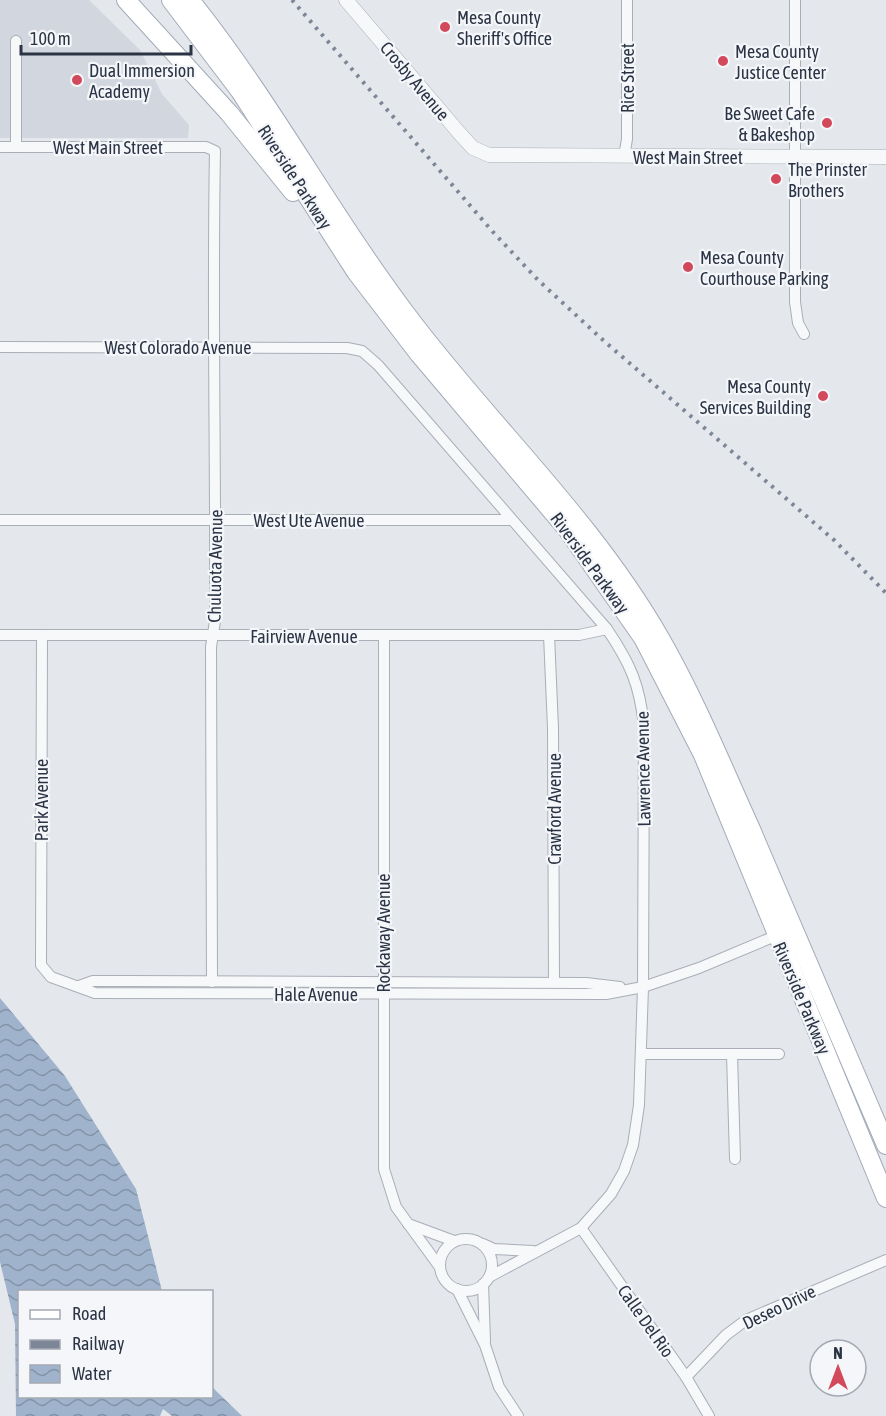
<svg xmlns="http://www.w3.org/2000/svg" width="886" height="1416" font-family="'Asap Condensed',sans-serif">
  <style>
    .built { fill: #d2d6de }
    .water { fill: url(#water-waves) }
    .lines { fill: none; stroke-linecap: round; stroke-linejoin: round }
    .minor-casing { stroke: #a9aeb7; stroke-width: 12 }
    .tertiary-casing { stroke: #a9aeb7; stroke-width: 15 }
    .primary-casing { stroke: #a3abb8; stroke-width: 20 }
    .minor { stroke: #f7f8fa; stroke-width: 10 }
    .tertiary { stroke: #f7f8fa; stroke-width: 14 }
    .primary { stroke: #fff; stroke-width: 18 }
    .rail { stroke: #7d8696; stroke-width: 4; stroke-dasharray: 3 6; stroke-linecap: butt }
    .poi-dot { fill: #d1495b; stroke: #f4f6f9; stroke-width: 2 }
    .labels { text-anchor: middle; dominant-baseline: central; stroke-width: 4.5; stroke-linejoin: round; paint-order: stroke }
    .poi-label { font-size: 18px; fill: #2b3445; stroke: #f4f6f9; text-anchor: start }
    .street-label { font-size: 18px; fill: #2b3445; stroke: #f4f6f9 }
  </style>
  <defs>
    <pattern id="water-waves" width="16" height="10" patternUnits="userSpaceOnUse" patternTransform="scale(1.5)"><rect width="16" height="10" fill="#9fb4cc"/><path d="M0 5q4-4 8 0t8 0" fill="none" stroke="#8293a7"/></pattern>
  </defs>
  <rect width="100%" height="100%" fill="#e4e7ec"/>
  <path class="built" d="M0 0H89L140 50 162 94 189 125 188 138H0Z"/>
  <path class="water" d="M0 998 65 1076 136 1189 162 1291 20 1292V1396H212V1387L242 1416H172L163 1409 160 1416H16L15 1324 0 1262Z"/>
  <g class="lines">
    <defs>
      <g id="minor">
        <path d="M795 0V302L798 323 804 334"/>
        <path d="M0 147H206L215 151C212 307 216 464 215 621L211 647 212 982"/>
        <path d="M16 147V41"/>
        <path d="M624 157 627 139V0"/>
        <path d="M0 347 347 348 362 351 378 365 607 629C630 663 640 685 644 727L643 987 639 1105 633 1145 624 1171 611 1194 581 1228 489 1277"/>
        <path d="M0 520H509"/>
        <path d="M0 635H579L607 629"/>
        <path d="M42 635 41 965 51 977 95 993 606 994 643 987 699 968 780 934"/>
        <path d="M549 635 553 728 554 982"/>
        <path d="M384 636V1169L396 1207 439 1266"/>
        <path d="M79 986 93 981H127L586 983 620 987"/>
        <path d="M641 1054H779"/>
        <path d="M732 1054 735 1159"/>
        <path d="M408 1224 454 1241"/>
        <path d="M581 1228 686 1377 709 1416"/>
        <circle cx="466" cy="1265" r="26"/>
        <path d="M483 1244 494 1249 533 1251"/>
        <path d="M483 1284 485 1341"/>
        <path d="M457 1289 485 1345 499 1387 518 1416"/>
        <path d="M686 1377 726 1335 746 1320 886 1260"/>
      </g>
      <path id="tertiary" d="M346 0 461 135 473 148 489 155 886 157"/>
      <g id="primary">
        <path d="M126 0 229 113 293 192"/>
        <path d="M171 0 240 91 356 272 419 354 567 529 643 638 703 755 886 1198"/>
        <path d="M190 0C272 102 333 219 413 323 494 429 593 521 660 638 695 699 721 763 750 827 796 933 841 1039 886 1145"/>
      </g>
    </defs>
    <use href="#minor" class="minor-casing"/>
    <use href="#tertiary" class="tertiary-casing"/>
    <use href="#primary" class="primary-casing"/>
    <use href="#minor" class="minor"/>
    <use href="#tertiary" class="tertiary"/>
    <use href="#primary" class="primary"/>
    <path class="rail" d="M292 0 493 232 538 280 604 341 834 540 886 593"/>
  </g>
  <g class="poi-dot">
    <circle cx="445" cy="27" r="6"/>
    <circle cx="723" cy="61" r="6"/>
    <circle cx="77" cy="80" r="6"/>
    <circle cx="827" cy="123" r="6"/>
    <circle cx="776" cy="179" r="6"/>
    <circle cx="688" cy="267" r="6"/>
    <circle cx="823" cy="396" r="6"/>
  </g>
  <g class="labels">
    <g class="poi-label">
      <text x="457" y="17">Mesa County<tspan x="457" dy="21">Sheriff's Office</tspan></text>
      <text x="735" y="51">Mesa County<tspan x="735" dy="21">Justice Center</tspan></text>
      <text x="89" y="70">Dual Immersion<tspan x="89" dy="21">Academy</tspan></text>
      <text x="815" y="113" text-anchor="end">Be Sweet Cafe<tspan x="815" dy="21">&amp; Bakeshop</tspan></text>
      <text x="788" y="169">The Prinster<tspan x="788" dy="21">Brothers</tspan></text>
      <text x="700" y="257">Mesa County<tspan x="700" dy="21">Courthouse Parking</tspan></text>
      <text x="811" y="386" text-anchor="end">Mesa County<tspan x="811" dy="21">Services Building</tspan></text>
    </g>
    <g class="street-label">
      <text transform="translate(627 78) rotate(-90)">Rice Street</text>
      <text transform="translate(415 81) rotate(50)">Crosby Avenue</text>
      <text x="108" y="147">West Main Street</text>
      <text x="688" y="157">West Main Street</text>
      <text transform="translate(295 177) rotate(57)">Riverside Parkway</text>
      <text x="178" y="347">West Colorado Avenue</text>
      <text x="309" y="520">West Ute Avenue</text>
      <text transform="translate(590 563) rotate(54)">Riverside Parkway</text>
      <text transform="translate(215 566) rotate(-89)">Chuluota Avenue</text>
      <text x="304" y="636">Fairview Avenue</text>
      <text transform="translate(643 769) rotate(-91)">Lawrence Avenue</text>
      <text transform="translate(41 800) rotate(-90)">Park Avenue</text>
      <text transform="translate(554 809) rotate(-90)">Crawford Avenue</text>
      <text transform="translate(383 933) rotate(-90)">Rockaway Avenue</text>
      <text x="316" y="994">Hale Avenue</text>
      <text transform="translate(802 998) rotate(67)">Riverside Parkway</text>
      <text transform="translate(779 1307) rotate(-26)">Deseo Drive</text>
      <text transform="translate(646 1321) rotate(55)">Calle Del Rio</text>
    </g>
  </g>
  <rect x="18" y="1290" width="195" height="108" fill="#f4f6f9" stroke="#a4a8b1" stroke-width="1.5"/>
  <rect x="30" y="1310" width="30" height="9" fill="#ffffff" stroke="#a4a8b1" stroke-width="1.5"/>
  <text x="72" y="1320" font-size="18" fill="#2b3445">Road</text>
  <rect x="30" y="1340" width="30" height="9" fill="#7d8696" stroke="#a4a8b1" stroke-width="1.5"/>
  <text x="72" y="1350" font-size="18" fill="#2b3445">Railway</text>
  <rect x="30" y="1365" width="30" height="18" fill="url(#water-waves)" stroke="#a4a8b1" stroke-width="1.5"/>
  <text x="72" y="1380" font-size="18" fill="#2b3445">Water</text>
  <g transform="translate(838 1368)"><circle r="28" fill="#f4f6f9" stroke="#a4a8b1" stroke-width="1.5"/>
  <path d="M0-4.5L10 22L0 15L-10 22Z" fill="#d1495b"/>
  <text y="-9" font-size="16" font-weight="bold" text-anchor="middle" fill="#2b3445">N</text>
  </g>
  <path d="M21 45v9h170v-9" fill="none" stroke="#2b3445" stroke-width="3"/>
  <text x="30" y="45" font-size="18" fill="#2b3445" stroke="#f4f6f9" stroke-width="4.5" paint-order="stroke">100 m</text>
</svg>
